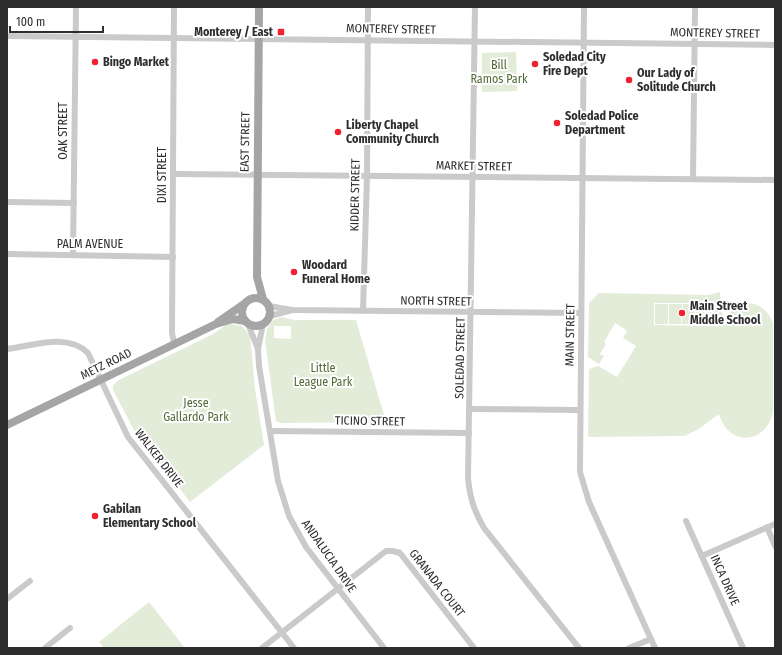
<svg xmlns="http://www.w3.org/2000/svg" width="782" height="655" font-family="'Fira Sans Condensed',sans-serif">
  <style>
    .green { fill: #e3ecd9; fill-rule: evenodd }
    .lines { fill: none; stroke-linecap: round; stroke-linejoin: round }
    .minor { stroke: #cacaca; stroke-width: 6 }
    .major { stroke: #a5a5a5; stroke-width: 8 }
    .poi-dot { fill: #f12131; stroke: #fff; stroke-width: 1.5 }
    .labels { text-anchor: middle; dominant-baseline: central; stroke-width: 4; stroke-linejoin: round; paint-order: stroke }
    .street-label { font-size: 12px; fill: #2d2d2d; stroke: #fff }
    .poi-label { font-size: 12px; font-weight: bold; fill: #2d2d2d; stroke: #fff; text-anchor: start }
    .park-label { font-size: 12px; fill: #506b37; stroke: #fff }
  </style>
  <rect width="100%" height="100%" fill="#fff"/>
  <g class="green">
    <path d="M516 52 517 91 482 92V53Z"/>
    <path d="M720 292 723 320C738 299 762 296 773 323V412C766 445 728 447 719 414L697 430 684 436 588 437 589 369 598 366 617 377 636 346 623 338 627 331 615 323 604 342 606 344 600 354 604 356 599 364 588 357 589 303 599 293 708 295ZM654 303H710V326L654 325Z"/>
    <rect x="655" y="304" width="13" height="20"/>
    <path d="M669 304H682L681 324H669Z"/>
    <path d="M683 304H695V324H682Z"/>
    <path d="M696 304 709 305 708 324H696Z"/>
    <path d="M282 317 294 320H356L386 422 281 423 276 421 265 341 267 329 273 320ZM274 326H291V339L274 338Z"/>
    <path d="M231 324 242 326 249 334 251 343 255 389 264 445 190 502 134 430 113 390V385L119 380 213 334 226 325Z"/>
    <path d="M149 602 185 648H104L99 642Z"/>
  </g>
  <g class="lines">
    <g class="minor">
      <path d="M174 7 172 333 174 343"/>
      <path d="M475 7 468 478C470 498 474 511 484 528L579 648"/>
      <path d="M584 7 580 472 589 502 655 648"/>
      <path d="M7 36 775 45"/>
      <path d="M173 174 775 180"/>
      <path d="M693 179 695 7"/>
      <path d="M7 202 74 203"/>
      <path d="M7 254 173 257"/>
      <path d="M73 255 76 7"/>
      <path d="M269 306 292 310 581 313"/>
      <path d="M363 311 367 176 368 7"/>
      <path d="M270 316 292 310"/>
      <path d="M248 324 258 349 259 366 278 481 289 516 306 547 384 648"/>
      <path d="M7 349C32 346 67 332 88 353L128 437 294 648"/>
      <path d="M258 349 263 324"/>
      <path d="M470 409 579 410"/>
      <path d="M270 431 469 433"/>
      <path d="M686 521 743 648"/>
      <path d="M767 527 775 546"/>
      <path d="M702 556 775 524"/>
      <path d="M7 599 30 581"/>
      <path d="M45 648 70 628"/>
      <path d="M262 648 386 551H393L400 553 474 648"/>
      <path d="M629 648 651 639"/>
    </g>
    <g class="major">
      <path d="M259 7 257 277 263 299"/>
      <circle cx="256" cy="312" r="14"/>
      <path d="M218 322 244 304"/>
      <path d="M7 425 216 324 233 319 245 321"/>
    </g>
  </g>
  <g class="poi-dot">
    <rect x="277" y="28" width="8" height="8" rx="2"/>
    <circle cx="95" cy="62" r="4"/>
    <circle cx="535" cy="64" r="4"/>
    <circle cx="629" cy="80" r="4"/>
    <circle cx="557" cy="123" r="4"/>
    <circle cx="338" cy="132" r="4"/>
    <circle cx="294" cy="272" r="4"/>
    <circle cx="682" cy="313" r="4"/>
    <circle cx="95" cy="516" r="4"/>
  </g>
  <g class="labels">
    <g class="street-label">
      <text transform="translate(391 29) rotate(1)">MONTEREY STREET</text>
      <text transform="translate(715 33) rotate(1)">MONTEREY STREET</text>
      <text transform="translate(63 131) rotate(-90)">OAK STREET</text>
      <text transform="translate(245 142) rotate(-89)">EAST STREET</text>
      <text transform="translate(474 166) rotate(1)">MARKET STREET</text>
      <text transform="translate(162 175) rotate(-90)">DIXI STREET</text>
      <text transform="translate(355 195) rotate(-89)">KIDDER STREET</text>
      <text x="90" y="244">PALM AVENUE</text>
      <text transform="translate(436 301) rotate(1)">NORTH STREET</text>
      <text transform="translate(570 335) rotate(-89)">MAIN STREET</text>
      <text transform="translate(460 358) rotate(-89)">SOLEDAD STREET</text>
      <text transform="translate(106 364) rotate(-26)">METZ ROAD</text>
      <text transform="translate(370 421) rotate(1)">TICINO STREET</text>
      <text transform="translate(159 458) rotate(52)">WALKER DRIVE</text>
      <text transform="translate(329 556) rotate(55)">ANDALUCIA DRIVE</text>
      <text transform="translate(725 580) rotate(66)">INCA DRIVE</text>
      <text transform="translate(437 583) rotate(52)">GRANADA COURT</text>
    </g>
    <g class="poi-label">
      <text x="273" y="32" text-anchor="end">Monterey / East</text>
      <text x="543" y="57">Soledad City<tspan x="543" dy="14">Fire Dept</tspan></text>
      <text x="103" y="62">Bingo Market</text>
      <text x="637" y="73">Our Lady of<tspan x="637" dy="14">Solitude Church</tspan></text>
      <text x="565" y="116">Soledad Police<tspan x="565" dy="14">Department</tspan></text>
      <text x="346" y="125">Liberty Chapel<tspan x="346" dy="14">Community Church</tspan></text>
      <text x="302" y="265">Woodard<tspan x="302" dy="14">Funeral Home</tspan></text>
      <text x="690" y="306">Main Street<tspan x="690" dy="14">Middle School</tspan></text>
      <text x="103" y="509">Gabilan<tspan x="103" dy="14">Elementary School</tspan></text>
    </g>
    <g class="park-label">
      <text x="499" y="65">Bill<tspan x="499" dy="14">Ramos Park</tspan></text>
      <text x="323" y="368">Little<tspan x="323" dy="14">League Park</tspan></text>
      <text x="196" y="403">Jesse<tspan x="196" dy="14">Gallardo Park</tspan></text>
    </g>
  </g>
  <rect width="782" height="655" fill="none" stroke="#2d2d2d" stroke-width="16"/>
  <path d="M10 26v6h93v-6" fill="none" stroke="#2d2d2d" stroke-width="2"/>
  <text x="16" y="26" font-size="12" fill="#2d2d2d" stroke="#ffffff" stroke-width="3" paint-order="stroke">100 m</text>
</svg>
